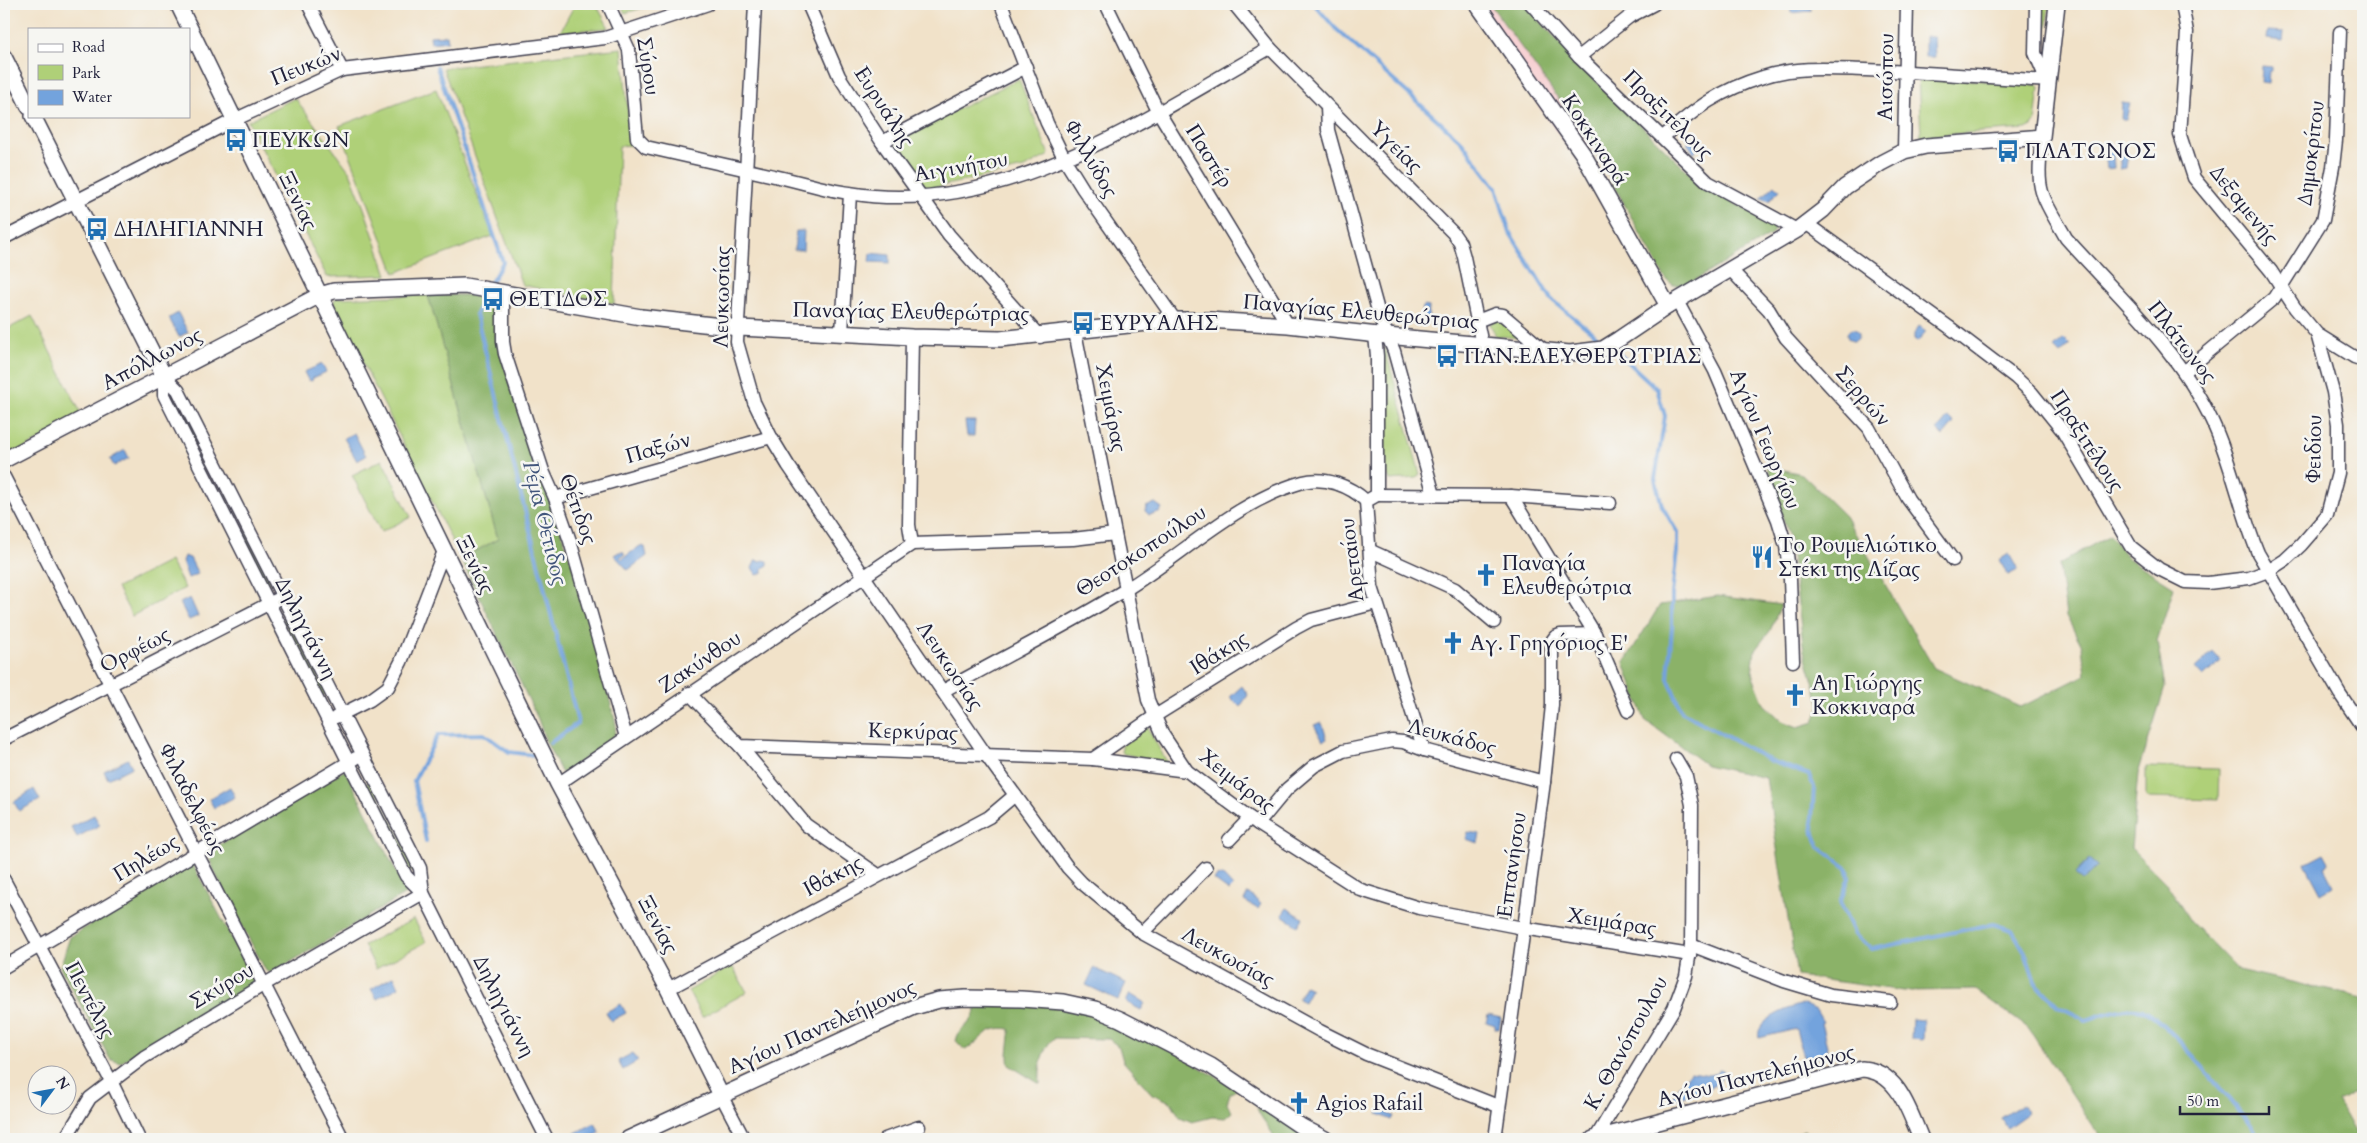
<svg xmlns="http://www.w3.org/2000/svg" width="2367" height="1143" font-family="Cardo,serif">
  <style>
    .built { fill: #f7cfd1 }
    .green { fill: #afd078; stroke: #68795a }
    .forest { fill: #8bb268; stroke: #566a52 }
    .water { fill: #73a3dd; stroke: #4a628c }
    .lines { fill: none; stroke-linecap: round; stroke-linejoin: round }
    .stream { stroke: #73a3dd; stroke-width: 4 }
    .minor-casing { stroke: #413f50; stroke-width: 15 }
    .tertiary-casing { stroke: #413f50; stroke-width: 18 }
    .minor { stroke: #fff; stroke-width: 12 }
    .tertiary { stroke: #fff; stroke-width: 15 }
    .labels { text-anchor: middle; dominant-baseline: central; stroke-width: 5; stroke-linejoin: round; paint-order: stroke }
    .street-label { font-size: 21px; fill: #22223b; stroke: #f6f6f2 }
    .poi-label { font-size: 21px; fill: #22223b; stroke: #f6f6f2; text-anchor: start }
    .water-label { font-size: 22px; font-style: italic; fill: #42567c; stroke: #f6f6f2 }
  </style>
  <rect width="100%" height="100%" fill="#f6f6f2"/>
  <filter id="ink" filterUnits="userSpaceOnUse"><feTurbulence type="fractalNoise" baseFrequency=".02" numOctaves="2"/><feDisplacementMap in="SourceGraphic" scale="10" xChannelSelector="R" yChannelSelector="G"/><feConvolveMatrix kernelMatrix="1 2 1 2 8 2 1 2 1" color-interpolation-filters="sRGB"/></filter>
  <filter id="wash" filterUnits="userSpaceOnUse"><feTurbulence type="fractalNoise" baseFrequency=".0096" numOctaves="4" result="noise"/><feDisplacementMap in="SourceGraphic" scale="20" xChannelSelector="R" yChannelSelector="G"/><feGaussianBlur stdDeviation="1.12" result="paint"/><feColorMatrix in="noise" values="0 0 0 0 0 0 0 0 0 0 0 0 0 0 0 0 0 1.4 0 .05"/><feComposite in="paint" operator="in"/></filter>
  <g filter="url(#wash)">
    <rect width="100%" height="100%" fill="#f1e2c9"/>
    <path class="built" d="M1467 4H1489L1593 147 1575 158Z"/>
    <g class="green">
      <path d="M575 4H596L609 28 560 32Z"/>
      <path d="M620 4H657L625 13Z"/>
      <path d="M2040 4H2049L2045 45 2039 46Z"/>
      <path d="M622 48 631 145 619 146 614 304 522 285 443 68Z"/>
      <path d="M1918 76 2037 85 2039 87 2035 122 2032 126 2026 129 1921 136Z"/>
      <path d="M1019 79 1049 155 1024 168 927 189 916 178 893 141Z"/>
      <path d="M436 89 493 236 395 273 339 126Z"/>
      <path d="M295 98 350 172 364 208 387 275 327 277 248 121Z"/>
      <path d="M428 295 498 539 461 559 333 303 336 298Z"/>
      <path d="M32 316 83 417 4 459V331Z"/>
      <path d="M1496 320 1501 321 1521 338 1496 336 1490 324Z"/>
      <path d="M1382 348H1385L1420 474 1417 478 1390 480 1386 472Z"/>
      <path d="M172 394 177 395 208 458 203 461 171 398Z"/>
      <path d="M382 460 411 517 381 532 352 475Z"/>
      <path d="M234 516 238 518 270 581 269 584H265L233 520Z"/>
      <path d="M170 561 185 588 132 616 117 588Z"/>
      <path d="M285 618H288L326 693 322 696 283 620Z"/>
      <path d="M1147 727 1167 762 1166 763 1124 754 1121 752 1123 743Z"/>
      <path d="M2146 767 2219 769 2218 800 2146 798Z"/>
      <path d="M368 782 372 783 416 868 414 871H410L366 786Z"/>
      <path d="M414 919 426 942 376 969 364 945Z"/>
      <path d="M732 966 747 992 702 1017 688 991Z"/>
    </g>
    <g class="forest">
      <path d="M1490 4H1525L1574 59 1695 179 1723 198 1770 220 1774 230 1771 235 1687 285H1673L1664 277 1593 147Z"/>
      <path d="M428 295H468L495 301 496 339 504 364 582 593 616 724 615 734 612 739 564 773 561 772 546 742 538 719 461 559 498 539Z"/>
      <path d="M1767 466 1802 474 1845 516 1934 668 2021 707 2085 675 2082 646 2066 616 2059 564 2110 535 2128 558 2174 587 2157 641 2165 687 2138 774 2131 848 2167 884 2190 921 2238 970 2363 998V1086L2338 1101 2359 1139H2102L2028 1028 1976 990 1904 991 1797 976 1766 778 1706 765 1645 720 1624 663 1660 605 1718 596 1781 605 1770 631 1755 650 1752 674 1764 704 1782 721 1798 727 1814 722 1820 705 1804 651 1790 541Z"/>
      <path d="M345 770 407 893 272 973 266 971 221 886 210 861 214 848Z"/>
      <path d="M192 863 252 976 253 983 247 990 120 1063 110 1059 60 967 70 937Z"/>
      <path d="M981 1002 1073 1007 1111 1020 1167 1048 1237 1089 1230 1094 1227 1103 1232 1112 1225 1118 1212 1117 1192 1122 1180 1117 1171 1102 1152 1094 1123 1061 1119 1047 1109 1039 1054 1038C1041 1050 1039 1066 1040 1084L1009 1065C1006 1053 1011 1041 1010 1029 985 1025 984 1040 965 1050L956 1041C959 1028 964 1030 970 1021 975 1014 975 1008 981 1002Z"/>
      <path d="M1257 1108 1268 1112 1312 1139H1274C1271 1127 1261 1120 1257 1108Z"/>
      <path d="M1804 1130 1817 1139H1759L1788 1138Z"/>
    </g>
    <g class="water">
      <path d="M1790 4H1811V11L1791 13Z"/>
      <path d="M2268 31 2284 32 2283 41 2267 39Z"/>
      <path d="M447 35 448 41 431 43 430 36Z"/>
      <path d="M1925 37H1934L1935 57H1925Z"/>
      <path d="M2262 66 2272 67V71H2269L2268 83 2261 82Z"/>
      <path d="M2122 103 2130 104 2126 119H2121Z"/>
      <path d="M1698 137 1702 141 1694 153 1687 143 1691 139 1694 141Z"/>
      <path d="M2109 150 2113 153 2114 168 2107 169 2105 153Z"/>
      <path d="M2120 153H2128L2126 168 2120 169Z"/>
      <path d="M1775 185 1780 190 1769 201 1761 198Z"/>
      <path d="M796 231H804L803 250H794Z"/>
      <path d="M871 253 890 255V263L870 262Z"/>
      <path d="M1423 306 1429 307 1428 323 1422 322Z"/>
      <path d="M178 313 188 332 179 337 169 318Z"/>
      <path d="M1919 326 1926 331 1918 342 1914 339V334Z"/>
      <circle cx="1853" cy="335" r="6"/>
      <path d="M2064 339 2070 345 2060 354 2054 348Z"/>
      <path d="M322 364 326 372 313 378 312 381 308 380 304 372Z"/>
      <path d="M1948 417 1954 423 1943 436 1937 430Z"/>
      <path d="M965 421H975L974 436H967Z"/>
      <path d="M354 433 366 456 357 461 344 438Z"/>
      <path d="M125 450 129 458 114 466 110 459Z"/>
      <path d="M1155 503 1162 508 1159 513 1149 515 1145 511 1146 507Z"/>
      <path d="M640 546 645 547 647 556 628 570 614 555 619 552H624V555L620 557 622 559Z"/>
      <path d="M2009 554 2018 570 2008 575 1999 560Z"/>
      <path d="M184 556 190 558 198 574 188 578 182 561Z"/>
      <path d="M756 560 760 562 763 560 768 561V565L763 568V573L757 575 752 568Z"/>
      <path d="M190 598 198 616 189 620 180 603Z"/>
      <path d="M2213 652 2221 661 2203 677 2195 668Z"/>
      <path d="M1242 686 1248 695 1240 707 1230 697Z"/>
      <path d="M1319 723H1322L1327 739 1323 741 1314 725Z"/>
      <path d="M128 759 132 767 108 779 104 771Z"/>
      <path d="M230 787 235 797 214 808 209 799Z"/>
      <path d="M34 789 40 800 19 811 14 802Z"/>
      <path d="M94 815 100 825 77 837 71 827Z"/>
      <path d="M1468 832 1480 834 1478 843 1466 839Z"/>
      <path d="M2324 853 2329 862 2324 868 2333 886 2321 893 2305 863Z"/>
      <path d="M2089 859 2097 866 2082 881 2075 874Z"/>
      <path d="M1218 875 1224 877 1233 887 1229 891 1214 880Z"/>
      <path d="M1248 893 1261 904 1258 909 1244 901Z"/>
      <path d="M1287 908 1303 918 1298 926 1282 915Z"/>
      <path d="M1094 968 1126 983 1118 1000 1086 985Z"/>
      <path d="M394 976 399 987 377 999 371 989Z"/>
      <path d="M1305 986 1311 989 1304 1002 1298 999Z"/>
      <path d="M1130 994 1145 1003 1141 1010 1126 1002Z"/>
      <path d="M621 1004 626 1013 611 1021 606 1012Z"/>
      <path d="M1804 1004 1816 1010 1823 1022 1821 1023 1828 1050C1821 1058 1813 1061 1803 1057L1796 1029 1759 1038C1754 1020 1790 1007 1804 1004Z"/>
      <path d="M1488 1015 1501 1018 1499 1029 1495 1028V1025L1486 1022Z"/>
      <path d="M1912 1019 1924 1020 1923 1040 1911 1039Z"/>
      <path d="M633 1053 638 1061 623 1070 618 1061Z"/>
      <path d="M1719 1070 1724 1071C1716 1094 1695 1091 1677 1099L1672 1097 1690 1072 1710 1075 1718 1073Z"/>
      <path d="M2022 1104 2028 1113 2007 1128 2001 1118Z"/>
      <path d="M1384 1105 1387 1107V1113L1394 1116 1392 1120 1378 1114 1380 1108 1383 1109Z"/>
      <path d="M595 1123 600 1133 587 1139H578L575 1133Z"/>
    </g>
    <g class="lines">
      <g class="stream">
        <path d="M1314 4 1335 28 1461 141 1496 188 1510 233 1551 299 1605 343"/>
        <path d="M437 67 503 262 490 284"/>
        <path d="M483 300 476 314 578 723 550 743"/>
        <path d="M1613 348 1657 389 1665 416 1655 479 1662 506 1677 532V551L1672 594V627L1668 678 1682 712 1771 761 1809 775 1814 787 1812 818 1814 834 1819 847 1848 869 1849 878 1840 902 1855 935 1872 949 1993 924 2012 930 2025 952 2035 982 2058 1006 2086 1020C2103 1015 2124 1005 2142 1010 2167 1019 2243 1114 2260 1139"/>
        <path d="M426 841 414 781 438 735 484 734 509 752 533 755"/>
      </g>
    </g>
  </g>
  <g filter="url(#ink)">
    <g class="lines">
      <defs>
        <g id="minor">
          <path d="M308 4 342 70"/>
          <path d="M608 4 629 50 637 138 646 147C692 157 737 168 783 178 805 183 827 190 849 193 1002 219 1144 119 1270 48"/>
          <path d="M755 4 737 342 754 402 771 437 788 465 986 755 1068 868 1082 883 1142 933 1320 1031 1366 1054 1498 1106"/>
          <path d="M808 4 839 76 882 142 949 235 1040 337"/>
          <path d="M1001 4 1047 123 1065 160 1083 189 1175 320"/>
          <path d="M1106 4 1158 111 1288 325"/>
          <path d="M1234 4 1270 48 1453 233 1460 243 1464 257 1482 345"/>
          <path d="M1531 4 1579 57 1708 182 1797 230"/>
          <path d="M2036 4 2035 53 2047 81"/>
          <path d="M2182 4 2187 32 2180 135 2194 178 2271 271 2295 308 2317 334 2354 357 2363 360"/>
          <path d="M1579 57 1629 17 1654 4"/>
          <path d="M1327 107 1328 130 1380 318 1394 351 1434 495"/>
          <path d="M1663 137C1696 108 1720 90 1763 77 1796 66 1831 69 1865 70 1926 72 1986 77 2047 81"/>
          <path d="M2042 137C2041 154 2037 175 2042 192 2047 208 2058 223 2066 238 2117 295 2179 350 2212 421 2232 463 2240 510 2258 553L2340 694 2363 728"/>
          <path d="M882 142 1026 67"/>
          <path d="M1904 151 1907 4"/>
          <path d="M1807 224 1949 327 2016 378 2032 393 2062 430 2131 547 2159 569 2185 582 2208 583 2249 578 2268 571 2285 560 2301 545 2327 515 2338 473V424L2333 392 2317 334"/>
          <path d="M4 238 234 120 342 70 605 38 708 4"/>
          <path d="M1730 269 1769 310 1786 338 1869 428 1908 499 1953 560"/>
          <path d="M503 293V342L505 354 543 471 555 498 570 541 626 737"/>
          <path d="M1677 301 1715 371 1778 520 1786 546 1790 579 1793 661"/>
          <path d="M1477 321 1495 314 1503 315 1544 350"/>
          <path d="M1075 332 1148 700 1163 735 1187 771 1258 824 1361 890 1419 908 1523 928 1690 955"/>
          <path d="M842 333 850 194"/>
          <path d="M2184 372 2274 298 2323 220 2333 167 2336 140 2340 32"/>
          <path d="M164 376 178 390 420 868 423 893 547 1139"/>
          <path d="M4 477 343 1139"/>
          <path d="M1377 495 1511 496 1610 503"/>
          <path d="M1511 496 1595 634 1628 711"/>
          <path d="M555 498 771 437"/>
          <path d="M1370 499 1377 495V356L1375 335"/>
          <path d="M1366 501 1372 587 1424 750"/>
          <path d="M912 544 909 525 912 337"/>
          <path d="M1371 551 1455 589 1494 622"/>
          <path d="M943 691C1004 657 1066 626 1125 590 1184 554 1236 501 1303 482 1325 476 1350 486 1366 501"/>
          <path d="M689 693 740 746 1093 759 1187 771"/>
          <path d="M336 717 370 700 388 687 401 662 444 551"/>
          <path d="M4 739 276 600"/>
          <path d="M740 746 806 825 878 875"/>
          <path d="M1093 759 1155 716 1296 628 1311 620 1376 603"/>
          <path d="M558 784 912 544 1073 539 1115 534"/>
          <path d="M1258 824 1287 789 1314 766 1343 751 1392 741 1403 742 1424 750 1544 782"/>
          <path d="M1229 840 1250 818"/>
          <path d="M4 880 111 1081 139 1139"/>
          <path d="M1142 933 1206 868"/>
          <path d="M1691 945 1784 981 1831 995 1890 1002"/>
          <path d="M4 967 356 758"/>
          <path d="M668 989 989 817 1015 795"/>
          <path d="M721 1095 744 1139"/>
          <path d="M65 1139 90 1098 144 1057 263 985 423 893 406 876 164 395V376"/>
          <path d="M885 1139 919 1127"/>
          <path d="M1495 1139 1544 782 1552 705V641L1555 637 1560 635 1595 634"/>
          <path d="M1595 1139 1674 1008 1686 976 1691 945 1692 805 1686 776 1676 759"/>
        </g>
        <g id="tertiary">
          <path d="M178 4 558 784 668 989 721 1095"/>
          <path d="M1477 4 1583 154 1668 306"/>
          <path d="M4 57 29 107"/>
          <path d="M33 116 164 376"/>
          <path d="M4 460 320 295 334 291 465 286 641 317 739 328 912 337 1000 339 1175 320H1208L1288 325 1387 336 1570 353 1603 349 1619 339 1668 306 1797 230 1823 210 1845 187 1881 163 1904 151 1926 146 2042 137 2057 4"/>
          <path d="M628 1139 914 1007 939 1000 965 998 1021 999 1063 1002 1095 1009 1120 1019 1211 1066 1302 1127 1325 1139"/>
          <path d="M1593 1139 1862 1069C1898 1071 1909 1111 1921 1139"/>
        </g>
      </defs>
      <use href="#minor" class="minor-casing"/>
      <use href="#tertiary" class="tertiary-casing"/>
      <use href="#minor" class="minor"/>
      <use href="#tertiary" class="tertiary"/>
    </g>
  </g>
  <defs>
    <symbol id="bus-bare" viewBox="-9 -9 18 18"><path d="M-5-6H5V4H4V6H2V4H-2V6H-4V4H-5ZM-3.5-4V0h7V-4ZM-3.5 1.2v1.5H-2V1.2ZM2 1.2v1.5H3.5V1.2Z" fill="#1f6fb2" stroke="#f6f6f2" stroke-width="2.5" paint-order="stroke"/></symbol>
    <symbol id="restaurant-bare" viewBox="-9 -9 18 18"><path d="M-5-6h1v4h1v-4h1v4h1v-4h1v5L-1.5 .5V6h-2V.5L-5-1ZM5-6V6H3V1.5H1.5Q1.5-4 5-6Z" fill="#1f6fb2" stroke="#f6f6f2" stroke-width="2.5" paint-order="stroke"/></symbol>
    <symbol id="church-bare" viewBox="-9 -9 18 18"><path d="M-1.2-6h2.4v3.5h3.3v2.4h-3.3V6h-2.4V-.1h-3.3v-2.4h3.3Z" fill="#1f6fb2" stroke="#f6f6f2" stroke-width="2.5" paint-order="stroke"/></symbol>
  </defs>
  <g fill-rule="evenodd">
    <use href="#bus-bare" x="220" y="124" width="32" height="32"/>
    <use href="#bus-bare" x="1992" y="135" width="32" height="32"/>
    <use href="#bus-bare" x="81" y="213" width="32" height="32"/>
    <use href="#bus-bare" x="477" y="283" width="32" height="32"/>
    <use href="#bus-bare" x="1067" y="307" width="32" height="32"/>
    <use href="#bus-bare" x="1431" y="340" width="32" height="32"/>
    <use href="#restaurant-bare" x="1746" y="541" width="32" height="32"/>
    <use href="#church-bare" x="1470" y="559" width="32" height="32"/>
    <use href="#church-bare" x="1437" y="627" width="32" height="32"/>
    <use href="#church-bare" x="1779" y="679" width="32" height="32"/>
    <use href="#church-bare" x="1283" y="1087" width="32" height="32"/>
  </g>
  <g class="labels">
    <g class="street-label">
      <text transform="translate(306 66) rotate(-22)">Πευκών</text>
      <text transform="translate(648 66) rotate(81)">Σύρου</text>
      <text transform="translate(1886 77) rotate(-89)">Αισώπου</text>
      <text transform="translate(884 107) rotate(57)">Ευρυάλης</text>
      <text transform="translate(1668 115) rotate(45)">Πραξιτέλους</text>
      <text transform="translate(1595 140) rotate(57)">Κοκκιναρά</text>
      <text transform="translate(1396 147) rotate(45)">Υγείας</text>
      <text transform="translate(2311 153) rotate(-83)">Δημοκρίτου</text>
      <text transform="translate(1209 156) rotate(58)">Παστέρ</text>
      <text transform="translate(1091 159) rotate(60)">Φιλλύδος</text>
      <text transform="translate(961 167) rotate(-10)">Αιγινήτου</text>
      <text transform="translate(298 201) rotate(64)">Ξενίας</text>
      <text transform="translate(2244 205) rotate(51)">Δεξαμενής</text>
      <text transform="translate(722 297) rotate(-89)">Λευκωσίας</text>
      <text transform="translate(911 312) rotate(1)">Παναγίας Ελευθερώτριας</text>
      <text transform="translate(1361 312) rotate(5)">Παναγίας Ελευθερώτριας</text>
      <text transform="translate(2182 342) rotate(52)">Πλάτωνος</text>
      <text transform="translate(152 359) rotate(-28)">Απόλλωνος</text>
      <text transform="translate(1863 396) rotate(49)">Σερρών</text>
      <text transform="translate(1111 408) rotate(79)">Χειμάρας</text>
      <text transform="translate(1765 439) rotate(67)">Αγίου Γεωργίου</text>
      <text transform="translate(2087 441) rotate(57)">Πραξιτέλους</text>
      <text transform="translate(658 448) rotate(-16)">Παξών</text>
      <text transform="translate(2314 449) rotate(-89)">Φειδίου</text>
      <text transform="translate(578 509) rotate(70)">Θέτιδος</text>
      <text transform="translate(1141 551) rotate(-33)">Θεοτοκοπούλου</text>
      <text transform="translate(1352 560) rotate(-97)">Αρεταίου</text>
      <text transform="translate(475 565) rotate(64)">Ξενίας</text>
      <text transform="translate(306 628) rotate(63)">Δηληγιάννη</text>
      <text transform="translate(135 650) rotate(-27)">Ορφέως</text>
      <text transform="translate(1219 653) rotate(-32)">Ιθάκης</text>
      <text transform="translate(700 662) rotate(-34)">Ζακύνθου</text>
      <text transform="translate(950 666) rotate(56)">Λευκωσίας</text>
      <text transform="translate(913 732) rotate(2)">Κερκύρας</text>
      <text transform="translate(1452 737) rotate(15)">Λευκάδος</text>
      <text transform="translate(1237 781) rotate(38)">Χειμάρας</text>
      <text transform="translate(192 799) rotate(63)">Φιλαδελφέως</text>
      <text transform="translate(146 858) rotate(-31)">Πηλέως</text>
      <text transform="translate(1512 865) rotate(-82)">Επτανήσου</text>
      <text transform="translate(833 876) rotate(-28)">Ιθάκης</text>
      <text transform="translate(1612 922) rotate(9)">Χειμάρας</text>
      <text transform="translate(658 925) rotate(62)">Ξενίας</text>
      <text transform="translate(1228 957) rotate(29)">Λευκωσίας</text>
      <text transform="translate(222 986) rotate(-31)">Σκύρου</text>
      <text transform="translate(90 1000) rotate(62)">Πεντέλης</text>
      <text transform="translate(504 1006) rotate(63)">Δηληγιάννη</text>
      <text transform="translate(822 1027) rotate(-24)">Αγίου Παντελεήμονος</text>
      <text transform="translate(1626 1043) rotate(-61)">Κ. Θανόπουλου</text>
      <text transform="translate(1756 1076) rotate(-14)">Αγίου Παντελεήμονος</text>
    </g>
    <g class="poi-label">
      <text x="252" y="140">ΠΕΥΚΩΝ</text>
      <text x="2025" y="151">ΠΛΑΤΩΝΟΣ</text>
      <text x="114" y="229">ΔΗΛΗΓΙΑΝΝΗ</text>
      <text x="509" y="299">ΘΕΤΙΔΟΣ</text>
      <text x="1100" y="323">ΕΥΡΥΑΛΗΣ</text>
      <text x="1464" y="356">ΠΑΝ.ΕΛΕΥΘΕΡΩΤΡΙΑΣ</text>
      <text x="1778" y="545">Το Ρουμελιώτικο<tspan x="1778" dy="24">Στέκι της Λίζας</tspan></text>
      <text x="1502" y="563">Παναγία<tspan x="1502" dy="24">Ελευθερώτρια</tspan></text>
      <text x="1470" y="643">Αγ. Γρηγόριος Ε'</text>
      <text x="1812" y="683">Αη Γιώργης<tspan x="1812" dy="24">Κοκκιναρά</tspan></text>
      <text x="1316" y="1103">Agios Rafail</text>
    </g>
    <g class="water-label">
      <text transform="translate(545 523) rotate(76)">Ρέμα Θέτιδος</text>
    </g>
  </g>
  <rect width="2367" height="1143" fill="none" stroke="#f6f6f2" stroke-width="20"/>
  <rect x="28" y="28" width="162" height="90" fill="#f6f6f2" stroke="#a1a1a9"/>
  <rect x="38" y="44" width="25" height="8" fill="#ffffff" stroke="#a1a1a9"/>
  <text x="72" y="52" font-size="15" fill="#22223b">Road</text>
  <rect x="38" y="65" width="25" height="15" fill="#afd078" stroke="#a1a1a9"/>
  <text x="72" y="78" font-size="15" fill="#22223b">Park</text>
  <rect x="38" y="90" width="25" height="15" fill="#73a3dd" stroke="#a1a1a9"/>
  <text x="72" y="102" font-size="15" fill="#22223b">Water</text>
  <g transform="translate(52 1090) rotate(58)"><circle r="24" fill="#f6f6f2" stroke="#a1a1a9"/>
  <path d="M0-4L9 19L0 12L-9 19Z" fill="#1f6fb2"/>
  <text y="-8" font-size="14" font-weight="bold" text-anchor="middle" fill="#22223b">N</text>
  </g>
  <path d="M2180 1106v8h89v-8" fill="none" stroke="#22223b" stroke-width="2.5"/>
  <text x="2187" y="1106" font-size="15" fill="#22223b" stroke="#f6f6f2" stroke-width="4" paint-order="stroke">50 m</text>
</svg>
